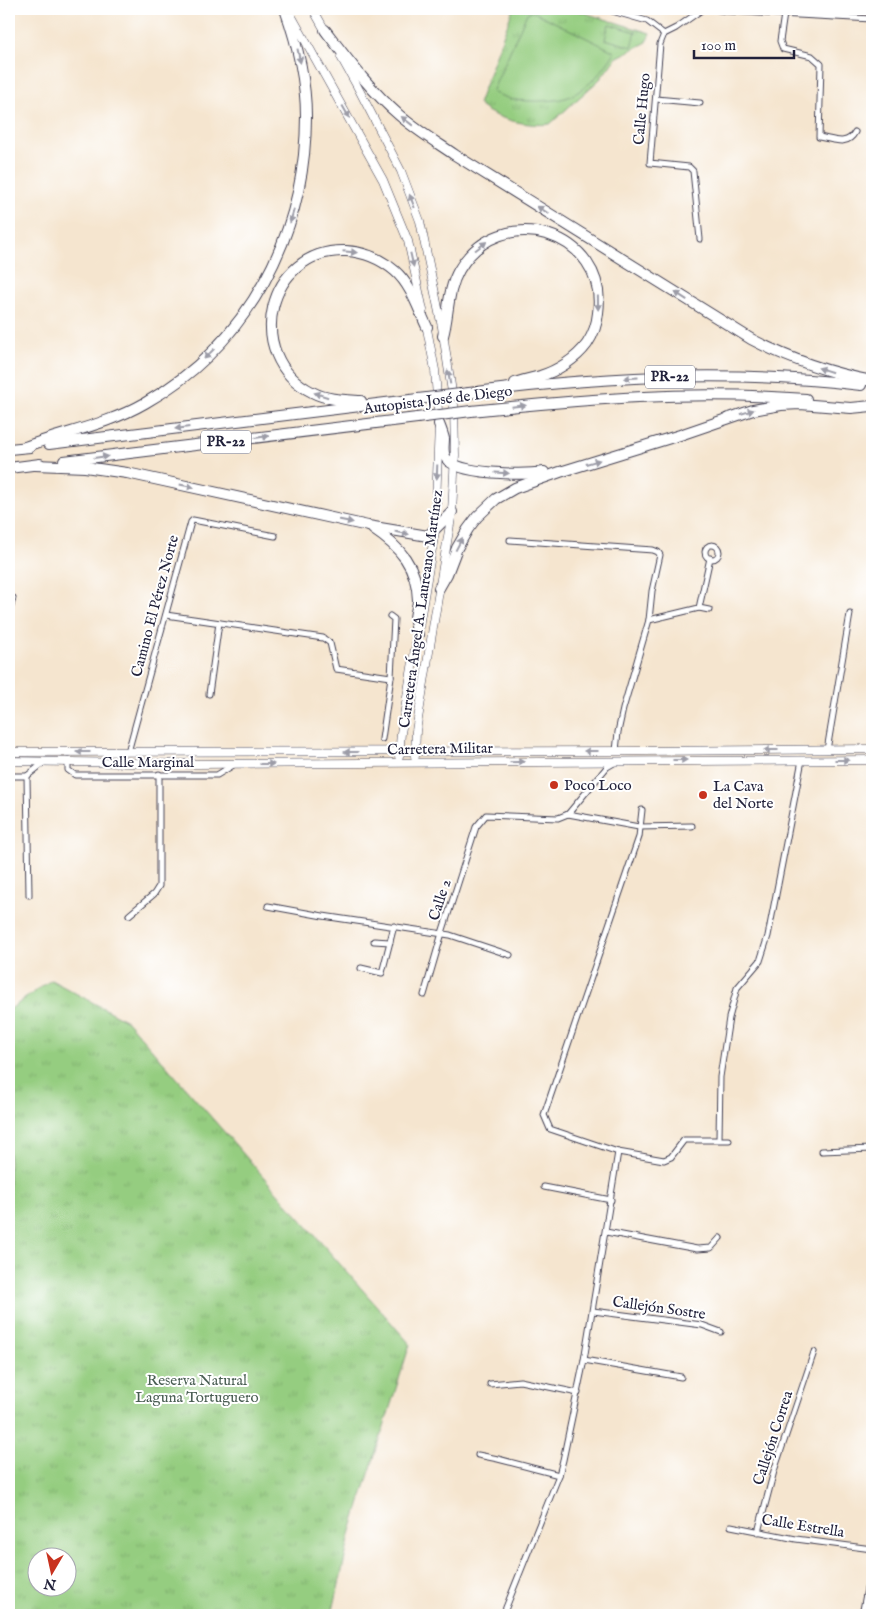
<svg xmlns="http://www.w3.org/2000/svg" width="881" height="1624" font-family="'IM FELL English',serif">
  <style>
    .grass { fill: url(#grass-tufts); stroke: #5c785e; fill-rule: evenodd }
    .garden { fill: #95cd80; stroke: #5c785e }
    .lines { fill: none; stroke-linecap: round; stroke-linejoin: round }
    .street-casing { stroke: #423f51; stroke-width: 7 }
    .secondary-casing { stroke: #423f51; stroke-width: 9 }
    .highway-casing { stroke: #423f51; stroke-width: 12 }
    .street { stroke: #fff; stroke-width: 5 }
    .secondary { stroke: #fff; stroke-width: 8 }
    .highway { stroke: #fff; stroke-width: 10 }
    .highway-bridge-casing { stroke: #423f51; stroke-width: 12; stroke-linecap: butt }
    .highway-bridge { stroke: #fff; stroke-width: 10 }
    .oneway { fill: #9c9ca7 }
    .poi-dot { fill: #c8321e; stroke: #fff; stroke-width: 2 }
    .labels { text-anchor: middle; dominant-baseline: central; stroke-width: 4; stroke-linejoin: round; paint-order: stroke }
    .shield { fill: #fff; stroke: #646476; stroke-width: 1 }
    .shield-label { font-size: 14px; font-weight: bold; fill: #22223b }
    .street-label { font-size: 15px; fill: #22223b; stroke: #fff }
    .poi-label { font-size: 15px; fill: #22223b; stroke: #fff; text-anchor: start }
    .park-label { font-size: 15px; fill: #4a5e53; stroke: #fff }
  </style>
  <defs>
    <pattern id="grass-tufts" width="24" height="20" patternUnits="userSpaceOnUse" patternTransform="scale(1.25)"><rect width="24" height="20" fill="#95cd80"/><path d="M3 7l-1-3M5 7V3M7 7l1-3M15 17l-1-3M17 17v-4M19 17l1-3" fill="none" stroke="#80b070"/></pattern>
  </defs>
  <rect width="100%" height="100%" fill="#fff"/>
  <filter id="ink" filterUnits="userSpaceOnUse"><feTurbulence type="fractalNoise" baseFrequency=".02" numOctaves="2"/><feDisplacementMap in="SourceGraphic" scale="10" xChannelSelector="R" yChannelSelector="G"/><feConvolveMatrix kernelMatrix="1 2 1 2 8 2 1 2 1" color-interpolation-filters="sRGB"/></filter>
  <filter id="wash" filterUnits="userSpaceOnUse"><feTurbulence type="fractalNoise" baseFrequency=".0096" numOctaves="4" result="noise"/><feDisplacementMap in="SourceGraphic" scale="20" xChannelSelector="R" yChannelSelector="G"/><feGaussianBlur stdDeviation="1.12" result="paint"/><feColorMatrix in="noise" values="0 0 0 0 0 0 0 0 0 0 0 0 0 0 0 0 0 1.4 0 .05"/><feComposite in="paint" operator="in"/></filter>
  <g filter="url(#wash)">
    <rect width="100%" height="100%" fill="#f5e5cf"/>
    <g class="grass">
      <path d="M513 9H572L650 33 647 42 616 58 600 79 550 124C529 127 493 119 478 104Z"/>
      <path d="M51 980 127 1021 410 1344 351 1531 332 1615H9V1010ZM38 1556H68V1586H38Z"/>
    </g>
    <g class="garden">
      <path d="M530 12H534L615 52C604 70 588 89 568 97 557 102 523 102 510 99 504 97 498 94 492 92L527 13Z"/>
      <path d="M609 24 636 32 632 47 605 39Z"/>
    </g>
  </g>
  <g filter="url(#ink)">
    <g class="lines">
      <defs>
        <g id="street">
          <path d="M605 9 647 21 664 34"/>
          <path d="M713 9 726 11 872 19"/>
          <path d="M784 14 780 41 783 49 812 56 821 64 819 137C833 139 847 147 855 132"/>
          <path d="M664 34 660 44 650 163 689 167 693 171 700 239"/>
          <path d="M664 34 676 28 703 9"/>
          <path d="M656 99 700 103"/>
          <path d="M510 540 653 550 658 552 660 555 652 591 649 620 623 709 618 732 616 751"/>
          <circle cx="712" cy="552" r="7"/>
          <path d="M699 608 710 558"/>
          <path d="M9 614 13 598"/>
          <path d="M166 615 323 638 330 643 336 669 391 677"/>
          <path d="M649 620 699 608 709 610"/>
          <path d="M209 694 219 623"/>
          <path d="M382 739 391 677 394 619 390 616"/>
          <path d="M827 750 850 614"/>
          <path d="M128 752 191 522 193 520 275 536"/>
          <path d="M68 761V770L75 775H217L235 764"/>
          <path d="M9 776H27L46 761"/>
          <path d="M27 776 29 895"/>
          <path d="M642 810 639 837 544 1115 550 1129 618 1152 664 1160 671 1157 684 1140H729"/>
          <path d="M568 814 607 767 614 763"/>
          <path d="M268 906 323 916 450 935 510 955"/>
          <path d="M129 915 154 894 159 886V774"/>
          <path d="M374 941 390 942"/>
          <path d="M361 968 382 973 394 926"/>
          <path d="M424 995 442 933 476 827 486 815 558 818 568 814 639 827 692 826"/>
          <path d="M719 1139 720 1077 729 1018 737 988 760 961 768 936 802 760"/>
          <path d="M822 1151 872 1149"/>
          <path d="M544 1187 611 1200"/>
          <path d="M606 1232 697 1249 711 1248 720 1238"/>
          <path d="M593 1311 702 1325 721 1332"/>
          <path d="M584 1360 681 1377"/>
          <path d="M490 1384 520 1381 578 1393"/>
          <path d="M478 1455 498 1459 559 1475"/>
          <path d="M731 1526 796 1539 872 1549"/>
          <path d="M758 1532 774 1471 814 1352"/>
          <path d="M503 1615 559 1475 563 1460 584 1360 618 1152"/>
          <path d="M862 1615 872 1563"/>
        </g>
        <g id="secondary">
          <path d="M313 9 327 34"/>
          <path d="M291 15 383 180 408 241 423 310"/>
          <path d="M341 57 356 84 401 171 420 221 442 327 454 405 455 455 452 512 416 731 415 756"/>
          <path d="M9 752 642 751 872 749"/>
          <path d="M399 756 401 733 435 531 439 424 435 370 426 324"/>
          <path d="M9 761 196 764 872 760"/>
        </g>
        <g id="highway">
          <path d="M325 30C348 60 370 90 399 115 416 130 436 142 455 155L751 339C789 359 830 373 872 381"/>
          <path d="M443 336C449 314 447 291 459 270 500 199 609 232 598 313 597 324 593 335 587 344 576 359 557 371 540 376 532 378 523 380 515 383"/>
          <path d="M469 393C599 376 731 369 861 385"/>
          <path d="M361 401C344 400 327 400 312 392 242 357 267 248 346 251 365 252 381 259 395 271 411 285 418 308 427 327"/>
          <path d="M471 411C584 399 692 390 806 399"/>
          <path d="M439 424C441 429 443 434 444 439 444 445 442 453 446 458 457 475 525 475 544 472"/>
          <path d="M49 444 418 399"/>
          <path d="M25 447C65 432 107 425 145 403 249 344 306 233 306 116 306 79 297 43 285 9"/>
          <path d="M9 449 30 447"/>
          <path d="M64 461 417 418"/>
          <path d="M35 465 85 467 127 473 368 526 428 536 452 512"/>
          <path d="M9 468 40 464"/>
          <path d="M373 529C400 547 417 566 418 600 418 606 415 613 415 619 415 624 417 630 418 635"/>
          <path d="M439 588 447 574 457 548 468 529 477 517 496 499 515 488 560 472 680 435 753 410 781 405 800 404 851 408 872 406"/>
        </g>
      </defs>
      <use href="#street" class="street-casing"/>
      <use href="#secondary" class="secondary-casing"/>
      <use href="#highway" class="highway-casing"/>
      <use href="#street" class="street"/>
      <use href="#secondary" class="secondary"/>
      <use href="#highway" class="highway"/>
      <defs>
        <g id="highway-bridge">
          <path d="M418 399 469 393"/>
          <path d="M417 418 471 411"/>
        </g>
      </defs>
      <use href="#highway-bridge" class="highway-bridge-casing"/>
      <use href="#highway-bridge" class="highway-bridge"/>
    </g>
    <defs><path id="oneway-solid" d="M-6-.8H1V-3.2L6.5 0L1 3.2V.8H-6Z" transform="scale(1.25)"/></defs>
    <g class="oneway">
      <use href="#oneway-solid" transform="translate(299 56) rotate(78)"/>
      <use href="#oneway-solid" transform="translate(346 112) rotate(61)"/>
      <use href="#oneway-solid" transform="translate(407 121) rotate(-142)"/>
      <use href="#oneway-solid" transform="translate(412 201) rotate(-111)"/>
      <use href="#oneway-solid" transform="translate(543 210) rotate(-148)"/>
      <use href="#oneway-solid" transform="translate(292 216) rotate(106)"/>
      <use href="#oneway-solid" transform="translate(481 246) rotate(-37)"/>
      <use href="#oneway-solid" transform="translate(350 252) rotate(5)"/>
      <use href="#oneway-solid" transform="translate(412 260) rotate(77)"/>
      <use href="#oneway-solid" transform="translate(681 296) rotate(-147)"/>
      <use href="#oneway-solid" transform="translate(598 303) rotate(89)"/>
      <use href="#oneway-solid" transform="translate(209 354) rotate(135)"/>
      <use href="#oneway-solid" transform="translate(825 370) rotate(-162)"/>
      <use href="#oneway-solid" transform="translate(449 377) rotate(-100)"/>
      <use href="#oneway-solid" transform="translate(631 378) rotate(177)"/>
      <use href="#oneway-solid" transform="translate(321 395) rotate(-162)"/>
      <use href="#oneway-solid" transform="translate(519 406) rotate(-6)"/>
      <use href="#oneway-solid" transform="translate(747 412) rotate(-18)"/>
      <use href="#oneway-solid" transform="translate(182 428) rotate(173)"/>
      <use href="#oneway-solid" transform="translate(262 437) rotate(-7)"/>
      <use href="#oneway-solid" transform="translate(101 457) rotate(-7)"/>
      <use href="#oneway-solid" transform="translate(593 462) rotate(-16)"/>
      <use href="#oneway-solid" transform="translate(437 472) rotate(92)"/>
      <use href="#oneway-solid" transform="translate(502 473) rotate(4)"/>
      <use href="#oneway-solid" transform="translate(187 486) rotate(12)"/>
      <use href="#oneway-solid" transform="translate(346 521) rotate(12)"/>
      <use href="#oneway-solid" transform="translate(402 533) rotate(11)"/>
      <use href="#oneway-solid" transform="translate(459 544) rotate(-62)"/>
      <use href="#oneway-solid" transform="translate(771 750) rotate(180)"/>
      <use href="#oneway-solid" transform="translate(591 751) rotate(180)"/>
      <use href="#oneway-solid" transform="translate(83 752) rotate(180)"/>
      <use href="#oneway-solid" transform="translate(351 752) rotate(180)"/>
      <use href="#oneway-solid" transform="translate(680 760)"/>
      <use href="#oneway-solid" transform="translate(842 760)"/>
      <use href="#oneway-solid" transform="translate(517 762) rotate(-1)"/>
      <use href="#oneway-solid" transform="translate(267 764)"/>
    </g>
  </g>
  <g class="poi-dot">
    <circle cx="554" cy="785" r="5"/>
    <circle cx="703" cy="795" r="5"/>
  </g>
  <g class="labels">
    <g class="shield">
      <rect x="645" y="365.5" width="50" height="23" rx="4"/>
      <rect x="201" y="430.5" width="50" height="23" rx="4"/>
    </g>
    <g class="shield-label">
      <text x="670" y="377">PR-22</text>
      <text x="226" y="442">PR-22</text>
    </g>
    <g class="street-label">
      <text transform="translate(642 109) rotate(-85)">Calle Hugo</text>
      <text transform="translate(438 400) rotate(-7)">Autopista José de Diego</text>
      <text transform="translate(155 606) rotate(-75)">Camino El Pérez Norte</text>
      <text transform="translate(421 609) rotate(-82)">Carretera Ángel A. Laureano Martínez</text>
      <text transform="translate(440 749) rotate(-1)">Carretera Militar</text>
      <text x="148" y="762">Calle Marginal</text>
      <text transform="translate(440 900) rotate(-72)">Calle 2</text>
      <text transform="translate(659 1308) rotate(8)">Callejón Sostre</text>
      <text transform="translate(773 1438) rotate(-72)">Callejón Correa</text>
      <text transform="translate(803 1526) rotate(9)">Calle Estrella</text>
    </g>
    <g class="poi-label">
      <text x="564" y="785">Poco Loco</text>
      <text x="713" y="786">La Cava<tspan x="713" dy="17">del Norte</tspan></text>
    </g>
    <g class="park-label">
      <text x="197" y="1380">Reserva Natural<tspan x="197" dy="17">Laguna Tortuguero</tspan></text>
    </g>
  </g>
  <rect width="881" height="1624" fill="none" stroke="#fff" stroke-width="30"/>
  <g transform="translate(52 1572) rotate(189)"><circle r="24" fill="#ffffff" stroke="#a7a7b1"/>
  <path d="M0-4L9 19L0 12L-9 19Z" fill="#c8321e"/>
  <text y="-8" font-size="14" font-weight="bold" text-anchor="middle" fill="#22223b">N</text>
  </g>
  <path d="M694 50v8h100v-8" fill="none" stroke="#22223b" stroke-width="2.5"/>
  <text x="701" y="50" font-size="15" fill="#22223b" stroke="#ffffff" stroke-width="4" paint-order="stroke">100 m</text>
</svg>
